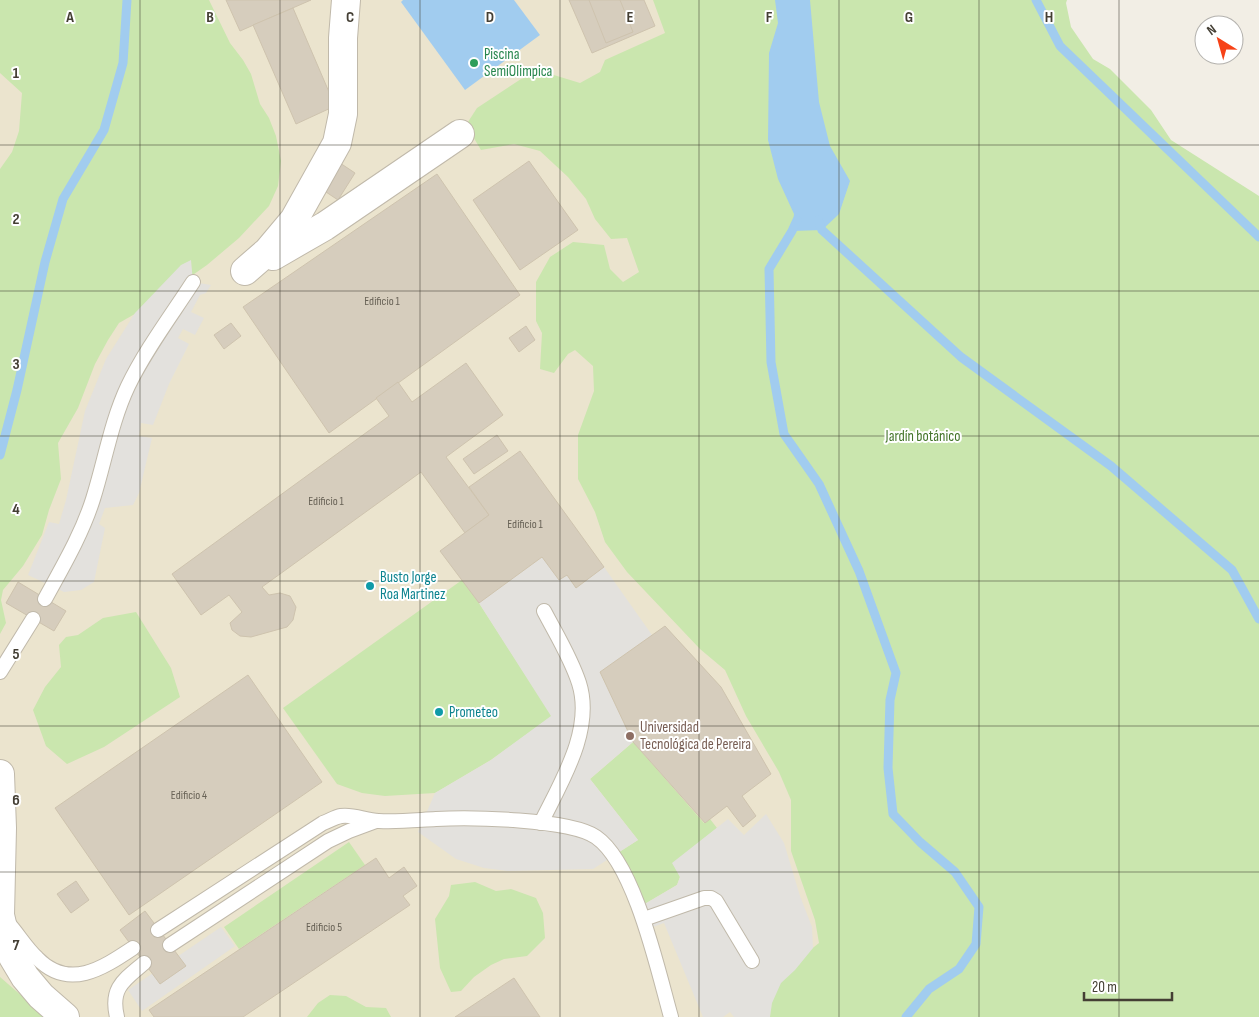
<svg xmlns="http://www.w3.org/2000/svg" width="1259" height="1017" font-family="'Sofia Sans Condensed',sans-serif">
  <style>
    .education { fill: #ebe4ce }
    .green { fill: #cae6ae }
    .parking { fill: #e3e1dd }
    .water { fill: #a1ccef }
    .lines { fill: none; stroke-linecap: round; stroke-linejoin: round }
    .stream { stroke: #a1ccef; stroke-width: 9 }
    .building { fill: #d6cdbd; stroke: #cec3ae }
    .lane-casing { stroke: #c0b9aa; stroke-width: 16 }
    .street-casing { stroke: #c0b9aa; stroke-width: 30 }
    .lane { stroke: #fff; stroke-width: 14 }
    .street { stroke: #fff; stroke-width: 28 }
    .grid { fill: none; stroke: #443f34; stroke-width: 1; stroke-opacity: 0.55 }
    .leisure-dot { fill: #2e9e5b; stroke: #fff; stroke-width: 2 }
    .culture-dot { fill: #0f9aa8; stroke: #fff; stroke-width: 2 }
    .education-dot { fill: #8d6e63; stroke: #fff; stroke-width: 2 }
    .labels { text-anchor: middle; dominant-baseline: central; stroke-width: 4; stroke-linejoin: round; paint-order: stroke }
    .number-label { font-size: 12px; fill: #686256 }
    .leisure-label { font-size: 15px; fill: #27864d; stroke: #fff; text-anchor: start }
    .park-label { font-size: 15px; fill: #437429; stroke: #fff }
    .culture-label { font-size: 15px; fill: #0d838f; stroke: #fff; text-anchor: start }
    .education-label { font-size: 15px; fill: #785e54; stroke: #fff; text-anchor: start }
    .grid-label { font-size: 16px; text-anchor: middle; font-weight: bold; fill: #443f34; stroke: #fff; stroke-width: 4; stroke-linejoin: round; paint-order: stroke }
  </style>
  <rect width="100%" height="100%" fill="#f2eee5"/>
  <path class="education" d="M0 0H1035L1259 1017H0Z"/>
  <g class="green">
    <path d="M0 0H209L230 43 243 60 251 74 260 104 269 118 276 136 281 161 278 186 269 206 239 238 207 265 147 307 119 323 108 340 95 364 78 408 58 443 61 479 49 510 42 535 23 566 3 590 1 600 6 623 0 634V169L12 152 19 131 22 93 0 73Z"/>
    <path d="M653 0H1067L1066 3 1071 27 1093 59 1110 69 1151 110 1171 140 1259 196V1017H763L769 997 799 959 819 943 815 920 791 851V800L779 772 746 716 725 670 700 649 627 572 605 542 595 512 578 479V435L594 391 593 366 575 350 568 354 554 373 540 369 542 333 536 321V282L550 257 573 242 604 245 610 269 623 282 639 272 627 238 611 239 595 219 586 199 568 177 540 151 514 144 481 150 466 125 477 108 521 79 544 72 580 83 600 72 605 60 665 33Z"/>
    <path d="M462 580 479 603 552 716 491 760 435 793 385 796 362 793 337 784 283 708Z"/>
    <path d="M136 612 171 668 180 697 104 747 67 764 46 746 33 710 45 687 61 667 59 645 66 637 78 635 103 618Z"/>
    <path d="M633 742 704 823 710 819 717 828 673 863 680 877 677 885 643 905 616 854 638 840 590 779Z"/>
    <path d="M349 842 365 865 239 949 224 927Z"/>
    <path d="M475 882 496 891 511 889 536 898 543 913 545 938 527 956 504 959 491 965 474 977 461 991 451 992 440 968 435 919 449 896 451 885Z"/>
    <path d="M0 977 46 1017H0Z"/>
    <path d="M330 995 346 996 366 1007 386 1008 391 1017H307L318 1003Z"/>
  </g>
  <g class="parking">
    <path d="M191 260 193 282 211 285 206 293 200 295 191 312 204 318 195 335 183 329 178 338 189 344 169 384 153 425 141 423 139 436 152 438 139 493 133 505 105 508 99 524 105 528 94 582 81 590 64 592 28 575 49 522 59 524 66 500 85 411 106 359 135 313 181 265Z"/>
    <path d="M542 557 567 575 576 588 604 567 652 635 600 672 633 742 590 779 638 840 593 869 508 871 484 868 456 859 418 832 435 793 491 760 551 716 479 603Z"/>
    <path d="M766 814 784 843 800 896 812 927 813 948 795 970 781 983 772 1003 770 1017H734L730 1012 723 1017H703L664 923 653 927 643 905 677 885 680 877 672 863 728 819 744 835Z"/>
    <path d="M221 927 235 946 142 1011 128 990Z"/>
  </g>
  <g class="water">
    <path d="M403 0H514L540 35 465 90 401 2Z"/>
    <path d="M775 0H810L819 102 830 146 850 181 839 214 822 230 792 231 794 214 778 179 768 140 769 53 778 23Z"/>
  </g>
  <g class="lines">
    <g class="stream">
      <path d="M1036 0 1060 46 1259 237"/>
      <path d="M797 220 792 231 769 269 771 362 784 434 819 484 859 571 896 673 890 700 888 768 893 814 920 842 955 872 979 907 976 944 959 969 929 989 906 1017"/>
      <path d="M818 220 822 230 961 357 1111 466 1232 570 1259 619"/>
      <path d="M0 455 17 390 45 262 63 199 104 130 123 63 127 0"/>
    </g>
  </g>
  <g class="building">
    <path d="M226 0H311L240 31Z"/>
    <path d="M569 0H644L655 26 592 53Z"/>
    <path d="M589 0H620L633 32 606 43Z"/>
    <path d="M293 8 335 106 296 124 253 25Z"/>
    <path d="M529 161 578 230 520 270 473 200Z"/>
    <path d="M340 163 355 173 338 200 323 190Z"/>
    <path d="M437 174 520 295 329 433 243 307Z"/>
    <path d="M231 323 241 336 224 349 214 335Z"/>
    <path d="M526 326 535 340 519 352 509 338Z"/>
    <path d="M466 363 503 415 446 457 489 515 465 533 421 472 262 587 269 595 280 593 290 596 296 607 293 620 287 627 251 637 240 636 232 630 230 623 242 612 229 595 201 615 172 574 389 416 376 398 398 382 412 402Z"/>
    <path d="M497 435 508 451 474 474 463 459Z"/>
    <path d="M520 451 604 567 576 588 567 575 559 580 542 557 479 603 440 551 489 515 469 487Z"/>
    <path d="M18 582 66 611 54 631 6 603Z"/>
    <path d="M665 626 721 687 771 774 742 796 756 816 743 827 727 806 705 823 633 742 600 672Z"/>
    <path d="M248 675 322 782 129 915 55 808Z"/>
    <path d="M376 858 389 878 404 867 417 886 403 896 410 905 243 1017H154L149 1010Z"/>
    <path d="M76 881 89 900 71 913 57 894Z"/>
    <path d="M145 911 186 966 160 984 120 930Z"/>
    <path d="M514 978 540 1017H455Z"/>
  </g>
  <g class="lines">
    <defs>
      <g id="lane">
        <path d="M45 599C63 566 82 534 93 499 105 461 111 422 128 386 146 349 171 316 193 282"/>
        <path d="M0 672 33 619"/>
        <path d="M541 823C561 782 594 730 579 683 571 658 556 634 544 611"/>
        <path d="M644 919 704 898H711L716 901 752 961"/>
        <path d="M8 923C18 934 26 948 37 958 69 991 103 968 133 948"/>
        <path d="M158 930 323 823C329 821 335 817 341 816 354 814 366 821 379 821 398 822 417 820 436 819 470 817 570 819 596 837 635 864 658 971 671 1017"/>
        <path d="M170 945 328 841 349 831 376 821"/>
        <path d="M117 1017C110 988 124 980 144 963"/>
      </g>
      <g id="street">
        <path d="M273 256 325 226 460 134"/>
        <path d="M245 271 268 251 294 220 337 143 343 114V38L346 0"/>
        <path d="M0 774 2 828 0 915 5 937 13 957 25 977 41 996 65 1017"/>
      </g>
    </defs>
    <use href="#lane" class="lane-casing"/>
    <use href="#street" class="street-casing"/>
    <use href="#lane" class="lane"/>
    <use href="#street" class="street"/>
  </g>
  <path class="grid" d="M140 0V1017M280 0V1017M420 0V1017M560 0V1017M699 0V1017M839 0V1017M979 0V1017M1119 0V1017M0 145H1259M0 291H1259M0 436H1259M0 581H1259M0 726H1259M0 872H1259"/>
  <circle class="leisure-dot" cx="474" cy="63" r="5"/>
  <g class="culture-dot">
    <circle cx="370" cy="586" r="5"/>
    <circle cx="439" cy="712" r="5"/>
  </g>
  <circle class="education-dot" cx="630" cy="736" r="5"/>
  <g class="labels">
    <g class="number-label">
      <text x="382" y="301">Edificio 1</text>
      <text x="326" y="501">Edificio 1</text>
      <text x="525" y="524">Edificio 1</text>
      <text x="189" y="795">Edificio 4</text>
      <text x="324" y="927">Edificio 5</text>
    </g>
    <g class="leisure-label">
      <text x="484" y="54">Piscina<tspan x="484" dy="17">SemiOlimpica</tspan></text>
    </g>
    <g class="park-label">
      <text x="923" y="436">Jardín botánico</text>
    </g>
    <g class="culture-label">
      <text x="380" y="577">Busto Jorge<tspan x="380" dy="17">Roa Martinez</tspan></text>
      <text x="449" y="712">Prometeo</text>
    </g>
    <g class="education-label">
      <text x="640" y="727">Universidad<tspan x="640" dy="17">Tecnológica de Pereira</tspan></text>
    </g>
  </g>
  <g class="grid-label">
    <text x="70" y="22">A</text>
    <text x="210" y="22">B</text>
    <text x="350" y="22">C</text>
    <text x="490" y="22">D</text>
    <text x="630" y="22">E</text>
    <text x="769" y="22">F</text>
    <text x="909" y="22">G</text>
    <text x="1049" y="22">H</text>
    <text x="16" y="78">1</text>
    <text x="16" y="224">2</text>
    <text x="16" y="369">3</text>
    <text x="16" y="514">4</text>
    <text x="16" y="659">5</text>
    <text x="16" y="805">6</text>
    <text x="16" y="950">7</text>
  </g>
  <g transform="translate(1219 40) rotate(323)"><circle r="24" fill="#ffffff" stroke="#b4b2ae"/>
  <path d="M0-4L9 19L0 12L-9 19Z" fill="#f64217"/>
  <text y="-8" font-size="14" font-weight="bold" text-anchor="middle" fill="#443f34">N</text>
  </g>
  <path d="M1084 992v8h88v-8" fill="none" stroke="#443f34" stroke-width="2.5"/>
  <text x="1092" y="992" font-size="15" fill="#443f34" stroke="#ffffff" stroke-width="4" paint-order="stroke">20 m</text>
</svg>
